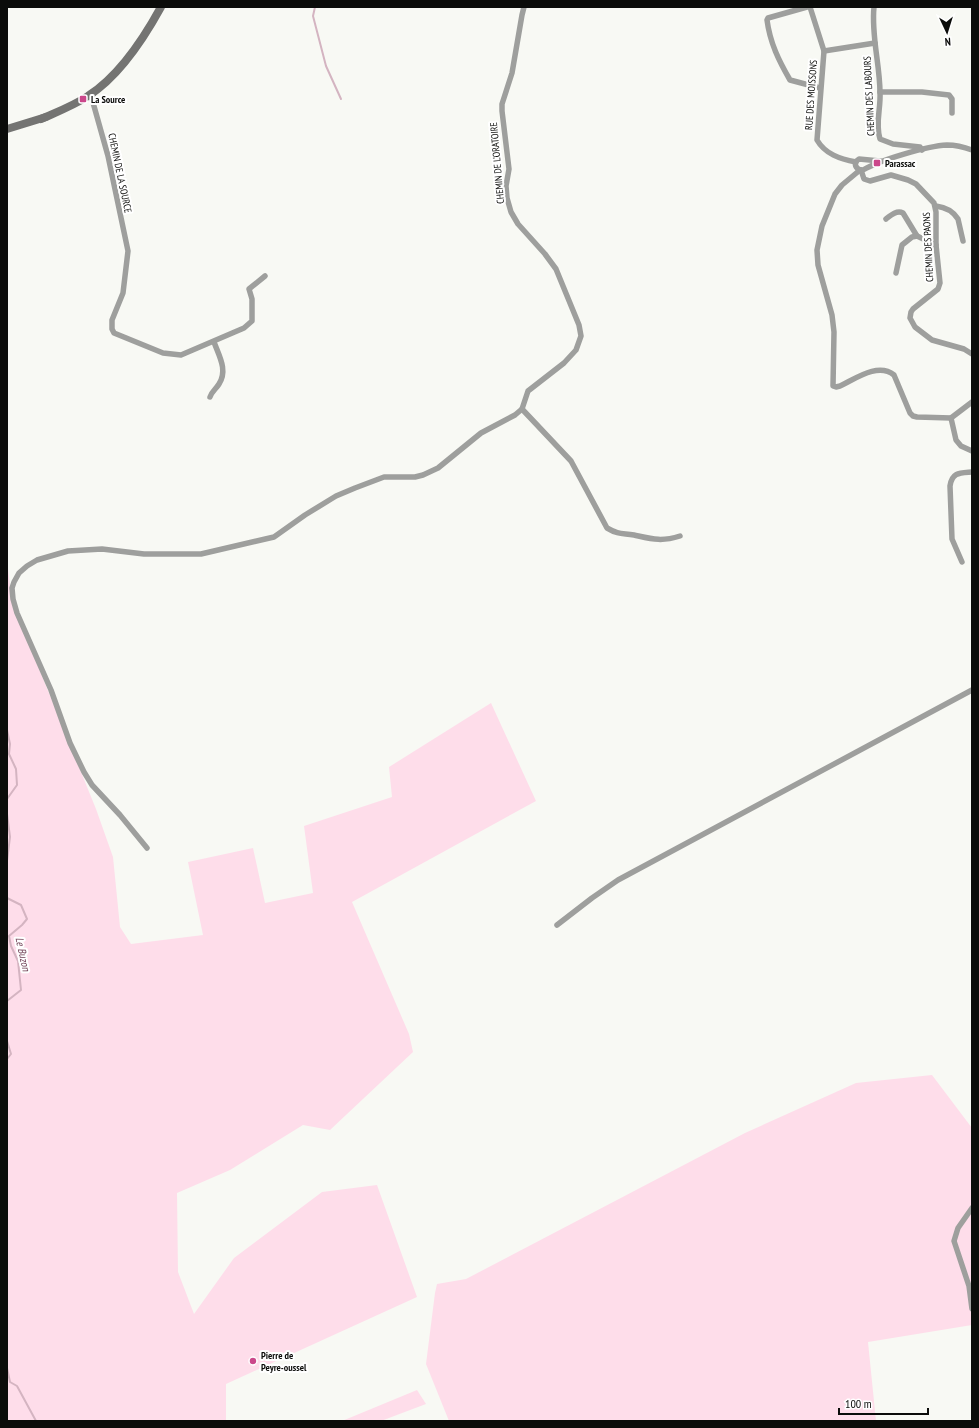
<svg xmlns="http://www.w3.org/2000/svg" width="979" height="1428" font-family="'PT Sans Narrow',sans-serif">
  <style>
    .green { fill: #feddea }
    .lines { fill: none; stroke-linecap: round; stroke-linejoin: round }
    .stream { stroke: #d4b4c1; stroke-width: 2 }
    .street { stroke: #9e9f9d; stroke-width: 5.5 }
    .secondary { stroke: #747472; stroke-width: 8 }
    .poi-dot { fill: #cb478a; stroke: #fff; stroke-width: 1.5 }
    .labels { text-anchor: middle; dominant-baseline: central; stroke-width: 4; stroke-linejoin: round; paint-order: stroke }
    .street-label { font-size: 10px; fill: #0b0c0a; stroke: #fff }
    .poi-label { font-size: 10px; font-weight: bold; fill: #0b0c0a; stroke: #fff; text-anchor: start }
    .water-label { font-size: 11px; font-style: italic; fill: #6f4055; stroke: #fff }
  </style>
  <rect width="100%" height="100%" fill="#f8f9f4"/>
  <g class="green">
    <path d="M7 560 12 602 96 809 113 857 120 927 131 944 203 935 188 862 253 848 265 903 313 893 304 826 392 797 389 767 491 703 536 801 352 902 409 1034 413 1052 330 1130 303 1125 230 1170 177 1193 178 1272 194 1314 234 1258 322 1192 377 1185 417 1297 226 1384V1421H7Z"/>
    <path d="M932 1075 972 1128V1325L868 1342 876 1421H449L426 1364 435 1293 437 1284 466 1279 745 1133 856 1083Z"/>
    <path d="M417 1390 426 1404 381 1421H342Z"/>
  </g>
  <g class="lines">
    <g class="stream">
      <path d="M315 7 313 16 326 66 341 99"/>
      <path d="M7 700V709"/>
      <path d="M7 730 10 744 9 754 16 769 17 785 7 799"/>
      <path d="M7 814 10 837 7 861"/>
      <path d="M7 898 21 905 27 919 22 925 9 936 11 946 18 961 21 990 7 1001"/>
      <path d="M7 1041 11 1054 7 1059"/>
      <path d="M7 1368 10 1382 17 1386 36 1421"/>
    </g>
    <g class="street">
      <path d="M807 7 768 18 767 20C770 43 779 61 790 80L820 88"/>
      <path d="M810 7 824 51 817 140C825 154 840 159 856 162"/>
      <path d="M874 7C871 36 880 64 880 93 881 108 875 124 880 139L893 144 920 147 922 150"/>
      <path d="M824 51 875 43"/>
      <path d="M95 92 92 96V99L108 156 128 251 123 293 112 320V329L114 333 163 353 181 355 244 328 252 321V299L249 289 265 276"/>
      <path d="M880 92H922L949 95 952 99V113"/>
      <path d="M860 170 842 185 835 194 822 226 817 250 818 265 832 315 834 332 833 386 836 387 840 386C855 379 878 362 894 375L910 413 913 416 917 417 951 418 972 402"/>
      <path d="M860 170H863C880 160 927 146 947 145 956 145 964 147 972 150"/>
      <path d="M860 170C854 167 854 162 859 159L880 161"/>
      <path d="M861 170 864 179 870 181 891 175 908 180 916 184 934 203 936 212V245L940 283 938 289 913 309 911 312 910 318 915 327 932 340 964 349 972 354"/>
      <path d="M936 206C944 207 953 211 958 219L963 241"/>
      <path d="M886 219C891 215 897 210 903 213L917 236"/>
      <path d="M896 273 902 245 912 237 917 236 936 245"/>
      <path d="M210 397C212 391 216 389 219 384 228 370 219 356 214 342"/>
      <path d="M522 409 571 461 607 528C619 535 622 533 634 535 652 539 661 542 680 536"/>
      <path d="M951 418 956 440 961 446 972 451"/>
      <path d="M962 562 952 539 950 486C952 472 960 473 972 472"/>
      <path d="M147 848 120 815 92 785 84 772 70 743 51 690 17 613 13 599 12 588 14 582 19 573 27 566 37 560 68 551 102 549 144 554H201L274 537 305 515 336 496 355 488 384 477H415L423 475 438 468 481 433 515 415 522 409 528 391 564 363 576 350 581 336 579 325 556 269 545 254 518 224 511 212 507 198 506 186 509 169 502 111V104L512 73 522 15 524 7"/>
      <path d="M557 925 592 898 618 880 972 690"/>
      <path d="M972 1208 958 1228 954 1241 969 1286 972 1309"/>
    </g>
    <g class="secondary">
      <path d="M41 119C57 112 73 106 88 96 118 77 144 38 161 7"/>
      <path d="M7 129 46 117"/>
    </g>
  </g>
  <g class="poi-dot">
    <rect x="79" y="95" width="8" height="8" rx="2"/>
    <rect x="873" y="159" width="8" height="8" rx="2"/>
    <circle cx="253" cy="1361" r="4"/>
  </g>
  <g class="labels">
    <g class="street-label">
      <text transform="translate(811 95) rotate(-86)">RUE DES MOISSONS</text>
      <text transform="translate(869 96) rotate(-93)">CHEMIN DES LABOURS</text>
      <text transform="translate(497 163) rotate(-95)">CHEMIN DE L'ORATOIRE</text>
      <text transform="translate(120 173) rotate(78)">CHEMIN DE LA SOURCE</text>
      <text transform="translate(928 247) rotate(-93)">CHEMIN DES PAONS</text>
    </g>
    <g class="poi-label">
      <text x="91" y="99">La Source</text>
      <text x="885" y="163">Parassac</text>
      <text x="261" y="1355">Pierre de<tspan x="261" dy="12">Peyre-oussel</tspan></text>
    </g>
    <g class="water-label">
      <text transform="translate(23 954) rotate(78)">Le Buzon</text>
    </g>
  </g>
  <rect width="979" height="1428" fill="none" stroke="#0b0c0a" stroke-width="16"/>
  <g transform="translate(947 32) rotate(176)" stroke="#ffffff" stroke-width="3" paint-order="stroke">
  <path d="M0-3L7 15L0 10L-7 15Z" fill="#0b0c0a"/>
  <text y="-6" font-size="11" font-weight="bold" text-anchor="middle" fill="#0b0c0a">N</text>
  </g>
  <path d="M839 1408v6h89v-6" fill="none" stroke="#0b0c0a" stroke-width="2"/>
  <text x="845" y="1408" font-size="12" fill="#0b0c0a" stroke="#ffffff" stroke-width="3" paint-order="stroke">100 m</text>
</svg>
